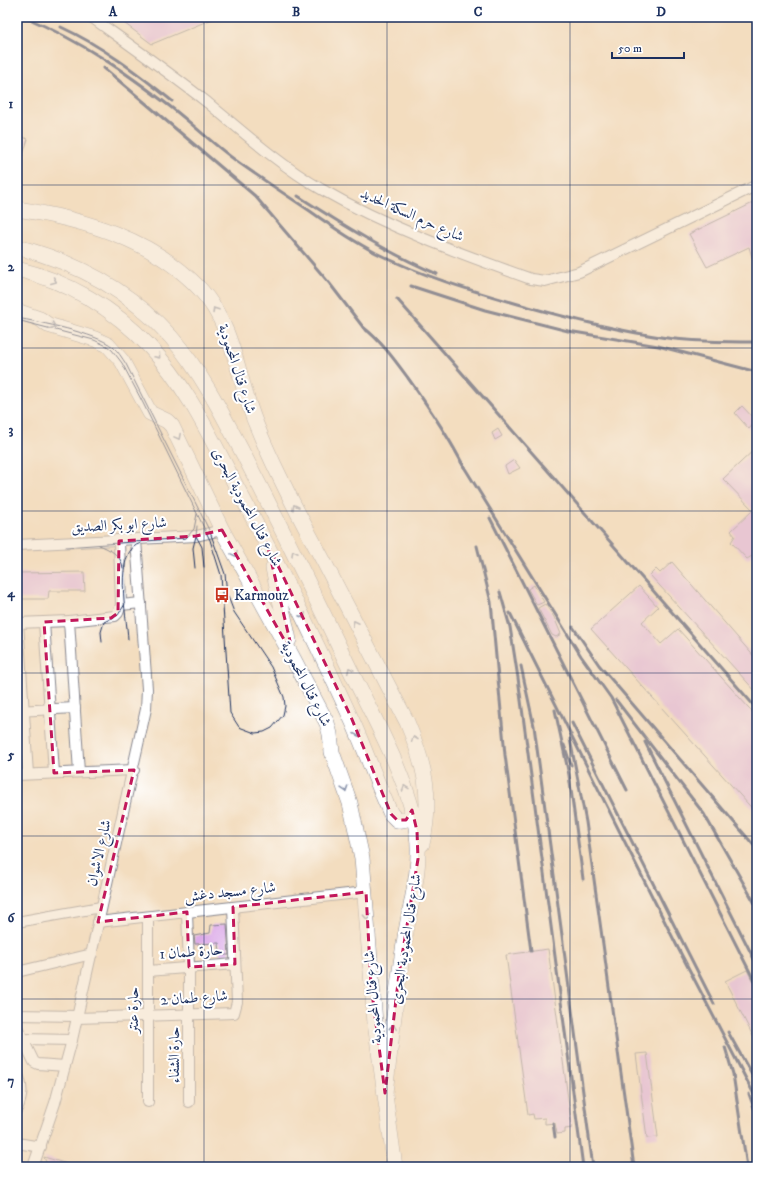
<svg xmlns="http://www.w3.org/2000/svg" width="774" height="1184" font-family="'IM FELL DW Pica',Amiri,serif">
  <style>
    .building { fill: #dcaae8 }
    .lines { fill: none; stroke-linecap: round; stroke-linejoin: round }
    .street-casing { stroke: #87868e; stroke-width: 12 }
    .secondary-casing { stroke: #87868e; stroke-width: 16 }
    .street { stroke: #fff; stroke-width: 10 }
    .secondary { stroke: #fff; stroke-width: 15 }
    .tram { stroke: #1b2f5e; stroke-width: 1 }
    .rail { stroke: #1b2f5e; stroke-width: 3 }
    .oneway { stroke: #8d97ae }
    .marked { fill: none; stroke: #c2185b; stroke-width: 3; stroke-dasharray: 8 5; stroke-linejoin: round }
    .grid { fill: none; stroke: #1b2f5e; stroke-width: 1; stroke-opacity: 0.55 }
    .labels { text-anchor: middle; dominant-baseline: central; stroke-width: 4; stroke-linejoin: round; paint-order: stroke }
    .street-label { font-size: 15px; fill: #1b2f5e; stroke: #fff }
    .poi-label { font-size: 15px; fill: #1b2f5e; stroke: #fff; text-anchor: start }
    .neatline { fill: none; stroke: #1b2f5e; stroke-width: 1.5 }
    .grid-label { font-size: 13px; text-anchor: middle; font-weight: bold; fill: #1b2f5e }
  </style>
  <rect width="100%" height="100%" fill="#fff"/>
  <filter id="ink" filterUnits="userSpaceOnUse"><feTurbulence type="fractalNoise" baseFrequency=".025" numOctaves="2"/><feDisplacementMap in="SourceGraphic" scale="8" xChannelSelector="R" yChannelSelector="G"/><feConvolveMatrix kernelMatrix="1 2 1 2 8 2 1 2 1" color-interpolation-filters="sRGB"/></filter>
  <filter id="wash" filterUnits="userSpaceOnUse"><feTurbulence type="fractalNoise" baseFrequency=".012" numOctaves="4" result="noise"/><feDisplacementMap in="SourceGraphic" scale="16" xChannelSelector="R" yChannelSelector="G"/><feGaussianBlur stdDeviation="0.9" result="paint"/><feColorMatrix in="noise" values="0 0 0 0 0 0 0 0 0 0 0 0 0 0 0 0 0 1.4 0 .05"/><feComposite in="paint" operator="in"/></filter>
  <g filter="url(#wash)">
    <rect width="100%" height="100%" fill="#f3ddbf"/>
    <g id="blocks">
      <g class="building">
        <path d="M116 17H217L152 44Z"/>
        <path d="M17 135 28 139 19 167 17 166Z"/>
        <path d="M757 201V266L755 267 749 247 707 267 689 234Z"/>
        <path d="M742 406 756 421 749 429 735 413Z"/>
        <path d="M498 429 502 436 495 440 492 433Z"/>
        <path d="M757 447V553L747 559 731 542 735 536 731 531 753 510 723 479Z"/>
        <path d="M514 460 520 468 508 474 505 466Z"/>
        <path d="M672 562 757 660V693L650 575 656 569 660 573Z"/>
        <path d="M84 572 85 591H49L48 599H17V573Z"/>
        <path d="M534 585 544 602 537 605 528 589Z"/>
        <path d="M639 586 658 607 642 622 661 644 678 629 757 717V814L591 629Z"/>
        <path d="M545 604 554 617 561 634 556 637 552 635 538 608Z"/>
        <path d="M227 924 229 955H220L219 943 195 944 194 936 210 933 211 925Z"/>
        <path d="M548 949 572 1128 565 1129V1133L557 1134 555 1123 545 1124V1118L534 1119 533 1114 528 1115 506 955Z"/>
        <path d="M747 970 757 990V1044L725 981Z"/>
        <path d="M647 1053 658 1137 647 1138 636 1054Z"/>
        <path d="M44 1157 71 1165V1167H48Z"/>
      </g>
    </g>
  </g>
  <g filter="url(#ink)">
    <use href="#blocks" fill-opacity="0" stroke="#87868e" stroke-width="1"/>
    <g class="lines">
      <defs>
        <g id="street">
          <path d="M91 17C130 45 170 73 208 103 244 133 280 165 321 189 387 227 459 253 531 279L545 281 579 272 757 185"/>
          <path d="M17 545 177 537 196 536 222 530"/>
          <path d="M121 605 141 603"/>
          <path d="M69 621 79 772"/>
          <path d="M44 622 54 773"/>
          <path d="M17 623 69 621 115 616 118 613 121 605 119 541"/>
          <path d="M18 623 28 774"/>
          <path d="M17 711 75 708"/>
          <path d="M17 775 134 770"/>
          <path d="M187 912 189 967V1102"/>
          <path d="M148 917V1102"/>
          <path d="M17 922 101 907"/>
          <path d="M98 922 366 892"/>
          <path d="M148 971 235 964"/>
          <path d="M17 972 92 954"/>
          <path d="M17 1015 77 1016"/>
          <path d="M77 1018 234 1013 237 1002 233 907"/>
          <path d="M17 1027 34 1062 38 1064 65 1066"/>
          <path d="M22 1039 72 1040"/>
          <path d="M17 1072C23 1087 23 1095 17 1109"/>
          <path d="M17 1143 41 1147"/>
          <path d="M33 1167 55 1103 72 1040 146 709 147 689 136 540"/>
        </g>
        <g id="secondary">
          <path d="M17 209C83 219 153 239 200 289 235 327 237 378 256 424 275 471 299 516 323 560 351 614 379 668 407 722 425 765 433 798 422 844"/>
          <path d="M17 247C76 262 130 291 171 337 204 375 226 421 249 465 282 529 314 594 345 659 369 710 410 779 417 834 422 870 409 908 404 944 396 993 391 1043 385 1093"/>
          <path d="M17 269C67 281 114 308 149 346 186 385 209 434 234 482 275 559 314 637 350 716 365 748 376 782 391 814L397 820C406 821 411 818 412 810"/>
          <path d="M17 311 40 319 48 325 95 339 108 345 122 361 150 413 167 421 172 426 222 530 293 658 327 723 330 734 332 752 350 803 362 858 375 1023 395 1167"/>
          <path d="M273 568 289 640"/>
        </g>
      </defs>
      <use href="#street" class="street-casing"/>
      <use href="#secondary" class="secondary-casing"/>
      <use href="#street" class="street"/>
      <use href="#secondary" class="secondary"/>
      <g class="tram">
        <path d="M17 318C39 322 96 333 113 347 118 351 122 358 126 364L210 532 225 574 227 594 234 612 271 667 284 697 285 706 283 715 272 728 264 732 255 733 239 727 230 713 221 575 210 540 143 403 122 363 112 350 107 346 94 340 17 320"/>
        <path d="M197 526 196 536 202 547 204 567"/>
        <path d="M99 545C110 549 122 556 123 568"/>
        <path d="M66 547 186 538 194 529 197 514"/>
        <path d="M195 568 193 548 196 536"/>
        <path d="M128 639C127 617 112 550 141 543"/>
        <path d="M102 642 101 632 104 622 118 615 125 604"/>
      </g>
      <g class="rail">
        <path d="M25 17C82 42 123 70 172 108 194 125 215 146 238 162 262 179 286 195 310 211 331 226 353 241 376 253 422 276 469 290 518 304 567 318 617 331 667 338 696 342 727 342 757 342"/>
        <path d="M61 27C102 46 136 72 172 101"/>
        <path d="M104 68 255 196 330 284 366 331"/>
        <path d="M298 196C343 225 388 253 437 274"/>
        <path d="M411 286 485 310 568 331 658 346 757 372"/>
        <path d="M397 299 757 709"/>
        <path d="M363 327C381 341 394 359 408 378 428 406 448 435 464 467"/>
        <path d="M461 462 581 656 611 698 757 986"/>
        <path d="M490 518 627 790"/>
        <path d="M477 546 491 602 505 755 531 951"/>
        <path d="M500 592 510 627 518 678 583 1167"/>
        <path d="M510 613 678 948 757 1100"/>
        <path d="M573 627 599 665 757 849"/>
        <path d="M521 666 534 726 593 1167"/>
        <path d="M616 700 704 814 757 907"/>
        <path d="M555 710 569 775 583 879"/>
        <path d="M572 723 714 1004"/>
        <path d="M570 739 586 822 634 1167"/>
        <path d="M645 742 757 965"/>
        <path d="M564 745 571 765"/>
        <path d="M728 1032 757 1084"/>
        <path d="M725 1047 733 1074 747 1167"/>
        <path d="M749 1094 757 1116"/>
        <path d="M553 1123 555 1137"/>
      </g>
    </g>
    <defs><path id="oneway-chevron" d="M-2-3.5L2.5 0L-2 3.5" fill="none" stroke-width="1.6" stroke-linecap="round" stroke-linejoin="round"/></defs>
    <g class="oneway">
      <use href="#oneway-chevron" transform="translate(54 281) rotate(23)"/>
      <use href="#oneway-chevron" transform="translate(215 310) rotate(-122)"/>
      <use href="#oneway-chevron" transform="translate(53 326) rotate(22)"/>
      <use href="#oneway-chevron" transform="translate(158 356) rotate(49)"/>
      <use href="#oneway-chevron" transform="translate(178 437) rotate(62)"/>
      <use href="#oneway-chevron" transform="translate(295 507) rotate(-116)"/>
      <use href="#oneway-chevron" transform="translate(294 553) rotate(-117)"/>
      <use href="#oneway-chevron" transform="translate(235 554) rotate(62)"/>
      <use href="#oneway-chevron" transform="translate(303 616) rotate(64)"/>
      <use href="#oneway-chevron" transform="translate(355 623) rotate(-117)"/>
      <use href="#oneway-chevron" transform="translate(350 670) rotate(-116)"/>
      <use href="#oneway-chevron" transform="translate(358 734) rotate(66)"/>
      <use href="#oneway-chevron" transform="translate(414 739) rotate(-112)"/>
      <use href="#oneway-chevron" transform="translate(405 788) rotate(-110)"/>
      <use href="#oneway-chevron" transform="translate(345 789) rotate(72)"/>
      <use href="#oneway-chevron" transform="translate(367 917) rotate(87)"/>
      <use href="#oneway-chevron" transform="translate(393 1027) rotate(-84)"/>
    </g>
  </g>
  <path d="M0 0H774V1184H0ZM222 530 286 643 290 641 267 543 351 717 391 814 397 820H406L412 810 417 831 418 859 399 974 385 1093 371 985 366 892 233 907 235 964 189 967 187 912 98 922 134 770 54 773 44 622 111 618 118 613 119 541 196 536Z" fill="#f3ddbf" fill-opacity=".55" fill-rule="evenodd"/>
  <path class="marked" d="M222 530 286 643 290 641 267 543 351 717 391 814 397 820H406L412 810 417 831 418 859 399 974 385 1093 371 985 366 892 233 907 235 964 189 967 187 912 98 922 134 770 54 773 44 622 111 618 118 613 119 541 196 536Z"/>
  <path class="grid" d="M204 17V1167M387 17V1167M570 17V1167M17 185H757M17 348H757M17 511H757M17 673H757M17 836H757M17 999H757"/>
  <defs>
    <symbol id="bus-bare" viewBox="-9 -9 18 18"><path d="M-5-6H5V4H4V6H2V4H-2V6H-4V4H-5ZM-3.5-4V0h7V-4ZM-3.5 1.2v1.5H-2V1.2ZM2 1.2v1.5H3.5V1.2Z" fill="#c8321e" stroke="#fff" stroke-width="2.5" paint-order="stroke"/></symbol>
  </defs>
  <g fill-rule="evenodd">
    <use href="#bus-bare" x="211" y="584" width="22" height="22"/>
  </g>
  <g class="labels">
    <g class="street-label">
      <text transform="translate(412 215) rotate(24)">شارع حرم السكة الحديد</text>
      <text transform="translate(237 369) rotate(72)">شارع قنال المحمودية</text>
      <text transform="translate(247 507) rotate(62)">شارع قنال المحمودية البحرى</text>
      <text transform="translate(119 525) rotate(-3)">شارع ابو بكر الصديق</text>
      <text transform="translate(306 684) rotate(63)">شارع قنال المحمودية</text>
      <text transform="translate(99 853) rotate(-77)">شارع الاشوان</text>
      <text transform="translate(230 892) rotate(-6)">شارع مسجد دغش</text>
      <text transform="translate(406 939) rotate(-81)">شارع قنال المحمودية البحرى</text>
      <text transform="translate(191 952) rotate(-4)">حارة طمان 1</text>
      <text transform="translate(373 997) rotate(-95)">شارع قنال المحمودية</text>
      <text transform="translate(194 998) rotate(-4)">شارع طمان 2</text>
      <text transform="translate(133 1010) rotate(-90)">حارة عنتر</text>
      <text transform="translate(174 1055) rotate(-90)">حارة الشفاء</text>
    </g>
    <g class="poi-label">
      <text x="234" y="595">Karmouz</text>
    </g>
  </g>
  <rect width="774" height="1184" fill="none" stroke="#fff" stroke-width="44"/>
  <path d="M612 52v6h72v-6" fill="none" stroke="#1b2f5e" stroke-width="2"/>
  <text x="618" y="52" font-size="12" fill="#1b2f5e" stroke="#ffffff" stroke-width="3" paint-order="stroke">50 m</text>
  <rect x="22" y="22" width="730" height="1140" class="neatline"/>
  <g class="grid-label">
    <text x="113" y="16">A</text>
    <text x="296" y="16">B</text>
    <text x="478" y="16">C</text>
    <text x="661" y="16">D</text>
    <text x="11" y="108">1</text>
    <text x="11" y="271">2</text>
    <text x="11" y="434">3</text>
    <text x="11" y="597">4</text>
    <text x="11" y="759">5</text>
    <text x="11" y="922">6</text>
    <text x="11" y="1085">7</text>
  </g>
</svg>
